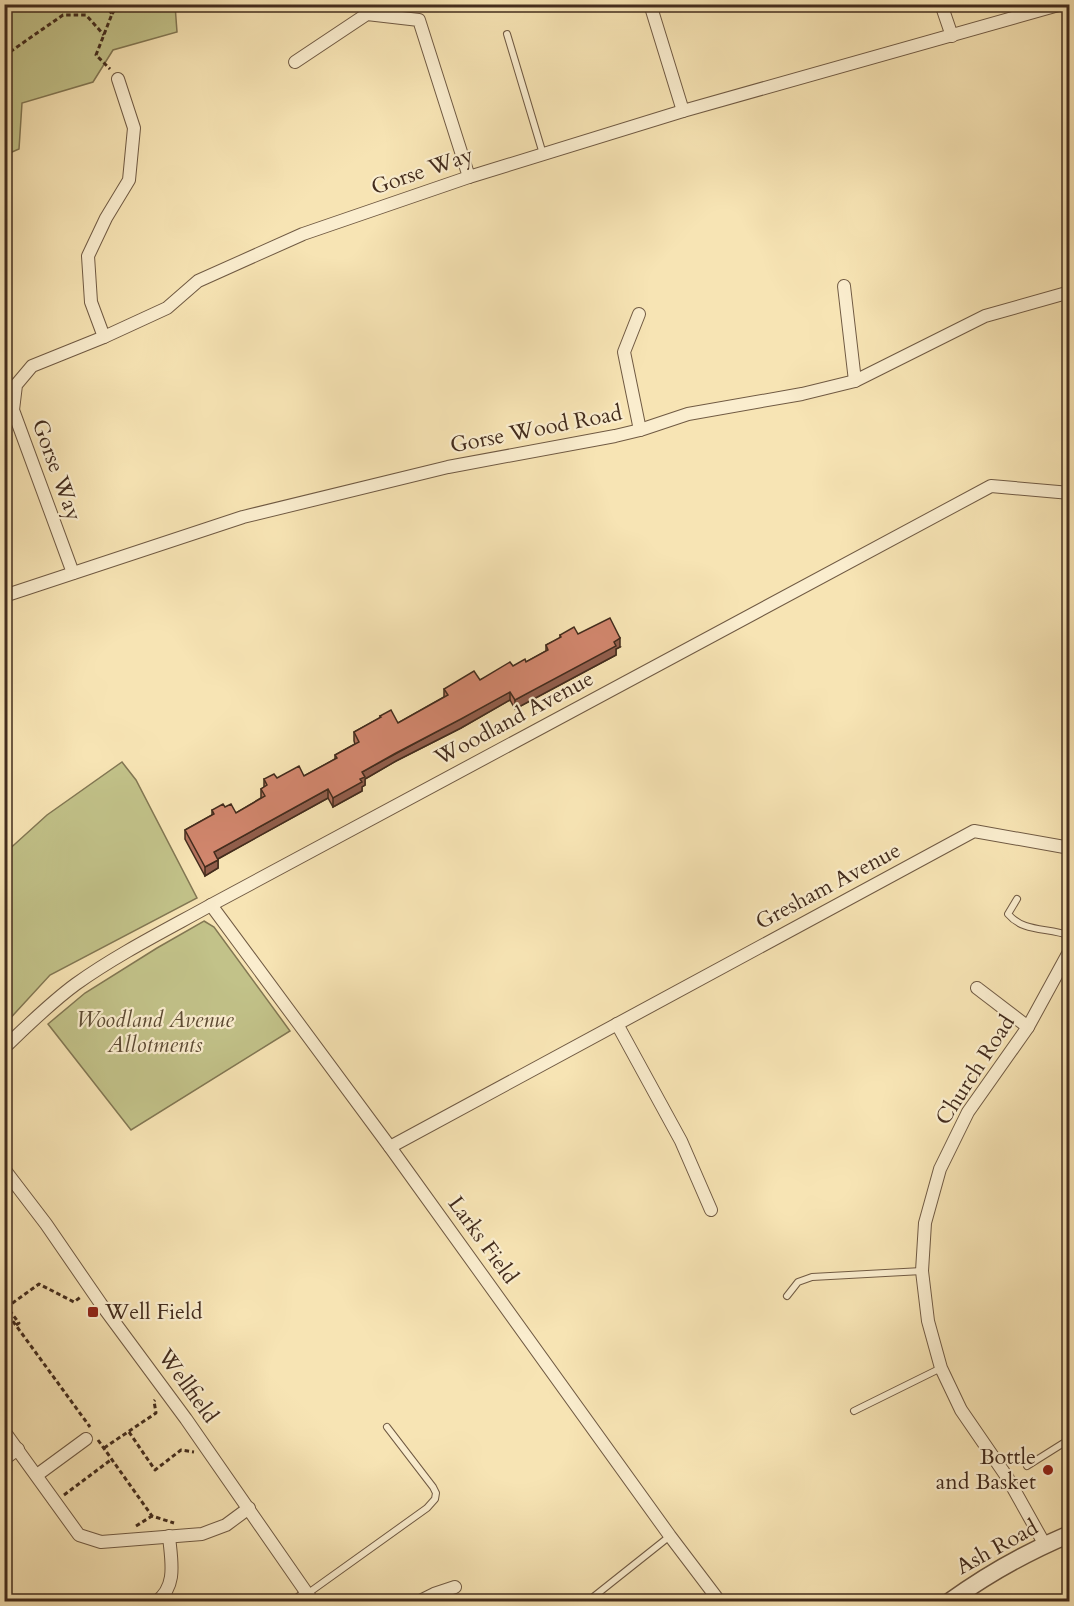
<svg xmlns="http://www.w3.org/2000/svg" width="1074" height="1606" font-family="Cardo,serif">
  <style>
    .green { fill: #c2c289; stroke: #827753; stroke-width: 1.5 }
    .lines { fill: none; stroke-linecap: round; stroke-linejoin: round }
    .service-casing { stroke: #705a43; stroke-width: 8 }
    .minor-casing { stroke: #705a43; stroke-width: 14 }
    .tertiary-casing { stroke: #705a43; stroke-width: 19 }
    .path { stroke: #432c1d; stroke-width: 3; stroke-dasharray: 4.5 3; stroke-linecap: butt }
    .service { stroke: #faedce; stroke-width: 6 }
    .minor { stroke: #faedce; stroke-width: 12 }
    .tertiary { stroke: #faedce; stroke-width: 16 }
    .wall { fill: #b4735e; stroke: #432c1d; stroke-width: 1.5 }
    .shaded-wall { fill: #925e4c; stroke: #432c1d; stroke-width: 1.5 }
    .building { fill: #d1866d; stroke: #432c1d; stroke-width: 1.5 }
    .poi-dot { fill: #8f2418; stroke: #faedce; stroke-width: 2 }
    .labels { text-anchor: middle; dominant-baseline: central; stroke-width: 4.5; stroke-linejoin: round; paint-order: stroke }
    .street-label { font-size: 22px; fill: #432c1d; stroke: #faedce }
    .park-label { font-size: 22px; font-style: italic; fill: #5c4a33; stroke: #faedce }
    .poi-label { font-size: 22px; fill: #432c1d; stroke: #faedce; text-anchor: start }
  </style>
  <rect width="100%" height="100%" fill="#f7e4b4"/>
  <filter id="stains"><feTurbulence type="fractalNoise" baseFrequency=".00333" numOctaves="4"/><feColorMatrix values="0 0 0 0 .2 0 0 0 0 .09 0 0 0 0 .02 0 0 0 .5 -.17"/></filter>
  <radialGradient id="worn" r=".72"><stop offset=".6" stop-color="#630" stop-opacity="0"/><stop offset="1" stop-color="#630" stop-opacity=".3"/></radialGradient>
  <g class="green">
    <path d="M5 4 175 5 177 32 113 50 93 82 22 103 19 149 5 155Z"/>
    <path d="M122 762 136 780 197 898 50 975 5 1024V853L47 815Z"/>
    <path d="M204 921 214 927 290 1031 131 1130 48 1024 85 993 157 948Z"/>
  </g>
  <g class="lines">
    <defs>
      <g id="service">
        <path d="M507 34 543 154"/>
        <path d="M1017 899 1008 914C1024 933 1048 927 1070 936"/>
        <path d="M787 1296 798 1282 812 1277 922 1271"/>
        <path d="M854 1411 941 1368"/>
        <path d="M1027 1466 1070 1439"/>
        <path d="M307 1594 427 1508 435 1499 436 1493 433 1487 387 1427"/>
        <path d="M587 1602 670 1536"/>
      </g>
      <g id="minor">
        <path d="M650 4 683 111"/>
        <path d="M941 4 952 36"/>
        <path d="M295 62 367 14 419 20 469 177"/>
        <path d="M844 286 855 381"/>
        <path d="M639 314 624 352 640 430"/>
        <path d="M104 337 91 302 88 256 106 218 129 180 134 128 118 79"/>
        <path d="M73 573 13 410 16 385 32 366 104 337 167 308 198 281 303 234 469 177 683 111 1062 4"/>
        <path d="M4 596 243 517 448 467 615 436 640 430 688 414 802 394 855 381 985 316 1070 292"/>
        <path d="M211 905 390 1147 670 1536 720 1602"/>
        <path d="M977 988 1028 1027"/>
        <path d="M617 1024 681 1141 711 1210"/>
        <path d="M4 1048C27 1026 50 1003 76 984 118 954 166 930 211 905L991 486 1070 493"/>
        <path d="M390 1147 974 831 1070 848"/>
        <path d="M4 1169 46 1224 101 1304 186 1419 313 1602"/>
        <path d="M4 1431 79 1535 101 1542 202 1534 226 1525 249 1508"/>
        <path d="M4 1459 18 1449"/>
        <path d="M37 1475 86 1439"/>
        <path d="M1045 1545 1007 1477 961 1410 941 1368 928 1321 922 1271 925 1223 940 1169 968 1112 1028 1027 1070 950"/>
        <path d="M156 1602C178 1586 171 1560 169 1536"/>
        <path d="M296 1602 307 1594"/>
        <path d="M418 1602 434 1594 455 1587"/>
      </g>
      <path id="tertiary" d="M949 1602C986 1575 1027 1552 1070 1534"/>
    </defs>
    <use href="#service" class="service-casing"/>
    <use href="#minor" class="minor-casing"/>
    <use href="#tertiary" class="tertiary-casing"/>
    <g class="path">
      <path d="M104 4 112 14 96 55 110 69"/>
      <path d="M112 14 119 4"/>
      <path d="M4 56 63 15H86L104 35"/>
      <path d="M4 1309 90 1427"/>
      <path d="M16 1325 19 1323 7 1307 39 1284 74 1302 82 1296"/>
      <path d="M129 1432 155 1470 181 1450 194 1452"/>
      <path d="M98 1440 152 1516 174 1523"/>
      <path d="M104 1448 156 1413 154 1401 155 1400"/>
      <path d="M64 1495 112 1459"/>
      <path d="M136 1526 152 1516"/>
    </g>
    <use href="#service" class="service"/>
    <use href="#minor" class="minor"/>
    <use href="#tertiary" class="tertiary"/>
  </g>
  <path class="wall" d="M578 634 620 647 616 649V655L515 709 510 700 461 728 396 761 365 779V785L362 787V791L333 807 328 798 266 832 218 859V868L205 876 185 839V830L212 815V810L225 807 236 813 261 798V789L264 787V779L304 776 335 759V755L355 744 354 741V732L380 718V716L398 723 444 697V689L480 680 513 666 526 662 546 651V645L560 638V635Z"/>
  <g class="shaded-wall">
    <path d="M620 638V647L616 649V655L515 709V700Z"/>
    <path d="M510 692V700L461 728 396 761 365 779V785L362 787V791L333 807V798L362 772Z"/>
    <path d="M328 789V798L214 861V852Z"/>
    <path d="M218 860V868L205 876V867Z"/>
  </g>
  <path class="building" d="M610 618 620 638 614 642 616 646 515 700 510 692 461 719 396 753 362 772 365 777 360 779 362 782 333 798 328 789 214 852 218 860 205 867 185 830 214 814 212 810 223 804 225 807 231 804 236 813 265 796 261 789 267 785 264 779 274 774 277 778 299 766 304 776 337 758 335 755 359 742 354 732 381 717 380 716 391 710 398 723 448 695 444 689 474 671 480 680 510 662 513 666 525 659 526 662 548 650 546 645 561 637 560 635 574 627 578 634Z"/>
  <g class="poi-dot">
    <rect x="87" y="1306" width="12" height="12" rx="3"/>
    <circle cx="1048" cy="1470" r="6"/>
  </g>
  <g class="labels">
    <g class="street-label">
      <text transform="translate(422 171) rotate(-19)">Gorse Way</text>
      <text transform="translate(536 429) rotate(-11)">Gorse Wood Road</text>
      <text transform="translate(57 470) rotate(70)">Gorse Way</text>
      <text transform="translate(514 718) rotate(-28)">Woodland Avenue</text>
      <text transform="translate(828 886) rotate(-28)">Gresham Avenue</text>
      <text transform="translate(975 1070) rotate(-57)">Church Road</text>
      <text transform="translate(483 1240) rotate(54)">Larks Field</text>
      <text transform="translate(188 1386) rotate(54)">Wellfield</text>
      <text transform="translate(997 1547) rotate(-29)">Ash Road</text>
    </g>
    <g class="park-label">
      <text x="155" y="1020">Woodland Avenue<tspan x="155" dy="25">Allotments</tspan></text>
    </g>
    <g class="poi-label">
      <text x="105" y="1312">Well Field</text>
      <text x="1036" y="1457" text-anchor="end">Bottle<tspan x="1036" dy="25">and Basket</tspan></text>
    </g>
  </g>
  <rect width="1074" height="1606" fill="none" stroke="#f7e4b4" stroke-width="24"/>
  <rect x="6" y="6" width="1062" height="1594" fill="none" stroke="#432c1d" stroke-width="3"/>
  <rect x="12" y="12" width="1050" height="1582" fill="none" stroke="#432c1d" stroke-width="1.5"/>
  <rect width="100%" height="100%" filter="url(#stains)"/>
  <rect width="100%" height="100%" fill="url(#worn)"/>
</svg>
